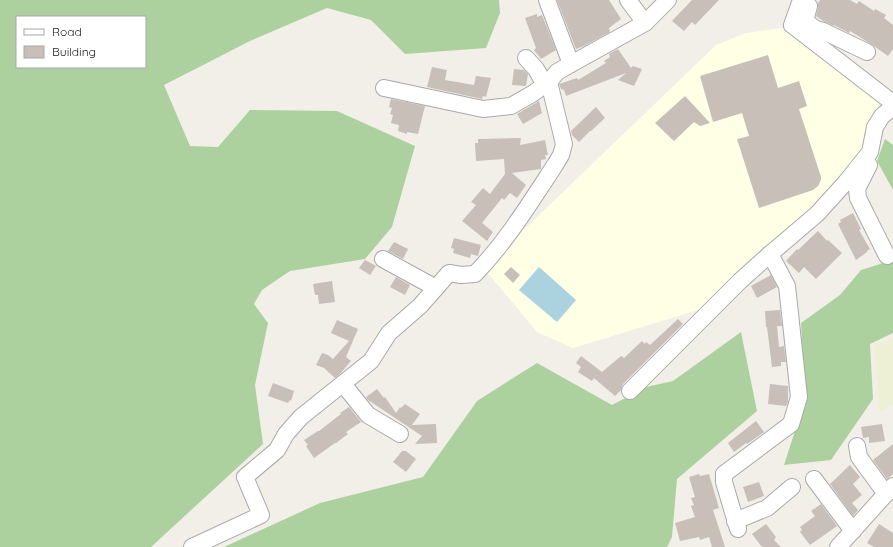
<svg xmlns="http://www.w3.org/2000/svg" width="893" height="547" font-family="Quicksand,sans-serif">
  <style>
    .education { fill: #ffffe5 }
    .farmland { fill: #eef0d5 }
    .forest { fill: #add19e; fill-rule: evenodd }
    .water { fill: #aad3df }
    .building { fill: #c7bfb8 }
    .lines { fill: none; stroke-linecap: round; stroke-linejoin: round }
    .minor-casing { stroke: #a9a9a9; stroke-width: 18 }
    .minor { stroke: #fff; stroke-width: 16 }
  </style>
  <rect width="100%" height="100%" fill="#f2efe9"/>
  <path class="education" d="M788 27 878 98 879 105 869 123 866 147 831 192 708 307 573 348 537 332 486 271 511 242 716 45 746 33Z"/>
  <path class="farmland" d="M893 337V405L880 412 874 346Z"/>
  <g class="forest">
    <path d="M0 0H499L500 13 486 48 405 54 371 20 327 8 250 41 164 85 190 146 218 147 250 110 337 111 415 146 392 227 365 259 290 271 262 290 254 304 268 323 255 385 263 444 151 547H0ZM17 17H145V67H17Z"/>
    <path d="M885 139 893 145V190L877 161Z"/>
    <path d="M893 260V333L870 344 873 399 831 460 784 465 805 400 801 323 840 295 861 270Z"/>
    <path d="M741 332 757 411 677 479 672 537 667 547H224L320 503 423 477 477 401 537 363 612 405 646 387 673 381Z"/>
  </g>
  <path class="water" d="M539 267 576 300 557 322 519 290Z"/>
  <g class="building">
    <path d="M557 0H609L621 19 609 28 610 32 584 46 576 49Z"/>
    <path d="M692 0H719L695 25 692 22 684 31 672 21Z"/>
    <path d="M820 0H850L857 4 859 1 874 11 875 9 886 15 884 18 893 25V49L888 56 871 44 850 31 849 33 834 25V26L825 22 816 16 818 8V3Z"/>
    <path d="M537 14V17L542 15 556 50 541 59 534 50 536 48 525 18Z"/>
    <path d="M618 49 631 68 633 66 642 69 634 86 618 80 626 73 566 96 564 90 561 89 559 84 577 78 578 80 606 63 604 61 610 57 609 54Z"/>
    <path d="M768 55 778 88 799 81 807 106 799 109 821 177V180L818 186 813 190 759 208 737 139 749 136 742 113 713 122 700 76Z"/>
    <path d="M432 67 447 70 445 80 474 85 476 76 491 78 486 97 483 96 482 99 427 87Z"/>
    <path d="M514 69 524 70 528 74 526 86 512 85Z"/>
    <path d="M685 96 710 123 700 126 694 122 674 141 655 123Z"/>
    <path d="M391 99 425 106 418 134 407 132V134L398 131 399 125 391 123 393 115 390 114 392 108 389 107Z"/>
    <path d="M539 101 542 113 523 124 517 114Z"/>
    <path d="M596 107 605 118 591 131H590L579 142 572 135 571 131Z"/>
    <path d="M521 138 520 145 545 140 548 155H545L546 159 541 160V169L512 173 526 185 517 198 510 193 504 200 502 198 482 223 493 232 487 241 462 221 476 205 471 202 483 188 490 194 505 174 504 159 476 161 475 143H478V139Z"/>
    <path d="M853 213 861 229 859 230 870 249 867 251V252L856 260 838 224 841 222 840 220Z"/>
    <path d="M818 231 827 241 828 240 842 253 816 279 804 267 799 273 786 261 797 249 798 250Z"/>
    <path d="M454 238 481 245 478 256 471 254 470 258 453 253 454 249 451 248Z"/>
    <path d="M394 242 408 249 403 259 388 251Z"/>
    <path d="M365 260 376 266 370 275 359 268Z"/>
    <path d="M511 267 520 275 513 283 504 274Z"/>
    <path d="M771 275 777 287 757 298 751 286Z"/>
    <path d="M396 277 410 285 405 295 390 287Z"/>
    <path d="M332 281 335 302 319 304 318 295H315L313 284Z"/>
    <path d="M780 310 782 326H777L779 347 784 346 786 362H781V366L772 367 767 327H766L765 311Z"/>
    <path d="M678 319 683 324 623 384 621 390 615 396 594 378 592 381 578 372 581 367 576 363 581 356 602 372 621 356 624 358 642 341 645 344 646 342 650 345Z"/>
    <path d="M337 320 358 329 346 357 351 361 340 374 335 378 324 368 316 365 322 353 328 355 333 359 349 341 331 333Z"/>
    <path d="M273 383 294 391 291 401 290 400 288 403 268 396Z"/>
    <path d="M770 384 788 386V402L786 406 768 404Z"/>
    <path d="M377 389 384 398 385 397 396 413 400 407 401 408 405 404 420 414 412 425 436 424 437 443 415 444 422 436 368 400 366 397Z"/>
    <path d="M349 407 361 422 346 432 348 434 336 443H335L314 458 306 446 308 445 304 440 318 431H319L341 414 340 413Z"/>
    <path d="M756 421 764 432 747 444 746 443 734 452 728 443Z"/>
    <path d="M882 424 885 441 869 443V437L863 438 861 427Z"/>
    <path d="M893 444V474L887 479 873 460Z"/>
    <path d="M402 451H406L416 459 406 472 393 462Z"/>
    <path d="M850 465 860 477 853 484 862 495 852 503 858 510 853 516 830 484Z"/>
    <path d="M699 474 700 476 709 474 719 508 713 510 725 547H712L709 537 700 540 699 537 680 541 675 523 695 517 691 506 694 505 691 498 695 497 689 477Z"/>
    <path d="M759 482 764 496 748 502 743 487Z"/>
    <path d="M821 504 837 526 810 545 800 532 802 530 800 527 815 516 811 511Z"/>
    <path d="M766 524 776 537 774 540 781 547H762L752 534Z"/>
    <path d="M879 524 893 533V547H874L867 543Z"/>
  </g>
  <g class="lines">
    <defs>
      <g id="minor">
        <path d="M547 0 571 64"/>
        <path d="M628 0 645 23"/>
        <path d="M801 0 792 25 893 103"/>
        <path d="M804 1 809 6 805 21 816 29 823 31 867 52"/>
        <path d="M526 58 536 69 545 85"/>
        <path d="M384 88 483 109 511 106 532 94 549 82"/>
        <path d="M869 165 857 189 858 198 887 256"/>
        <path d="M383 259 436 288"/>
        <path d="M343 384 368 415 400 434"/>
        <path d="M630 391 740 281 770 254 817 214 846 182 870 152 875 127 882 116 893 107"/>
        <path d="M857 446 859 457 886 494"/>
        <path d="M814 479 853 531"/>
        <path d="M735 521 767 508 792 487"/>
        <path d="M738 529 724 482V474L791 424 799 397 787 286 770 254"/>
        <path d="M192 547 261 515 245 477 277 450 286 434 301 417 371 361 389 333 420 306 449 273 461 275 475 274C506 242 530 203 555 165L561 155 564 144 549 82 557 72 571 64 645 23 668 0"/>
        <path d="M838 547 893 486"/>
      </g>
    </defs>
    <use href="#minor" class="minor-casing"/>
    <use href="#minor" class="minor"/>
  </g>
  <rect x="16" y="16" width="130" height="52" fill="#ffffff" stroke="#a7a7a7"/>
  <rect x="24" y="29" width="20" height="6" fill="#ffffff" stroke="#a7a7a7"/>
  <text x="52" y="36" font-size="12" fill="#222222">Road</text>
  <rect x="24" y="46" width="20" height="12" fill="#c7bfb8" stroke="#a7a7a7"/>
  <text x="52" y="56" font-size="12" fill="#222222">Building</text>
</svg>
